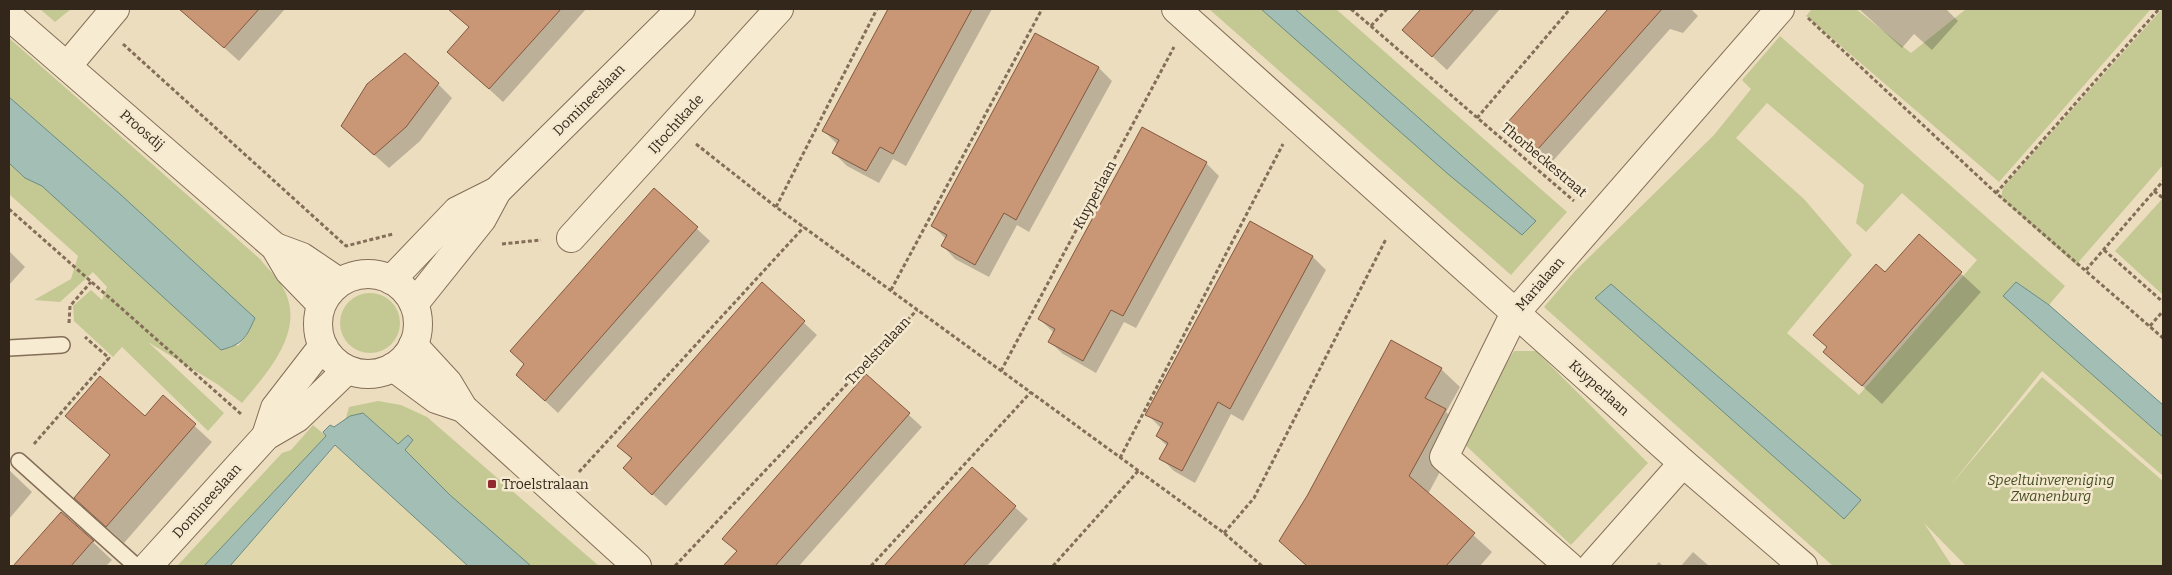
<svg xmlns="http://www.w3.org/2000/svg" width="2172" height="575" font-family="Bitter,serif">
  <style>
    .farmland { fill: #e1d7ad }
    .green { fill: #c4c994; fill-rule: evenodd }
    .water { fill: #a2beb5; stroke: #6a8b82 }
    .shadow { fill: #0003 }
    .building { fill: #c99676; stroke: #82583f }
    .lines { fill: none; stroke-linecap: round; stroke-linejoin: round }
    .service-casing { stroke: #846e58; stroke-width: 18 }
    .minor-casing { stroke: #846e58; stroke-width: 30 }
    .tertiary-casing { stroke: #846e58; stroke-width: 30 }
    .path { stroke: #846e58; stroke-width: 3; stroke-dasharray: 4 2.5; stroke-linecap: butt }
    .service { stroke: #f7ebd1; stroke-width: 15 }
    .minor { stroke: #f7ebd1; stroke-width: 28 }
    .tertiary { stroke: #f7ebd1; stroke-width: 28 }
    .poi-dot { fill: #902a2e; stroke: #f4e8ce; stroke-width: 2 }
    .labels { text-anchor: middle; dominant-baseline: central; stroke-width: 5; stroke-linejoin: round; paint-order: stroke }
    .street-label { font-size: 14px; fill: #33271c; stroke: #f4e8ce }
    .park-label { font-size: 14px; font-style: italic; fill: #454f23; stroke: #f4e8ce }
    .poi-label { font-size: 14px; fill: #33271c; stroke: #f4e8ce; text-anchor: start }
  </style>
  <rect width="100%" height="100%" fill="#ecddbf"/>
  <path class="farmland" d="M339 442 479 566H230Z"/>
  <g class="green">
    <path d="M40 9H71L55 22Z"/>
    <path d="M1209 9H1336L1567 212 1511 275Z"/>
    <path d="M1812 9H1856L1911 53 1966 9H2151L1999 182 1806 16Z"/>
    <path d="M2162 9 2163 165 2076 265 2001 198 2003 187Z"/>
    <path d="M1780 36 2065 286 2049 305 2016 282 2004 296 2163 437V476L2042 371 1950 486 2042 377 2163 481V566H1966L1924 523 1952 566H1833L1544 307 1575 271 1714 135 1751 89 1742 80ZM1767 103 1864 185 1856 223 1866 232 1902 193 1977 260 1859 395 1787 333 1852 255 1804 199 1736 138Z"/>
    <path d="M9 38 260 259C267 268 277 277 282 286 308 329 268 372 242 403L217 384 148 342 224 413 208 431 122 347 113 357 74 321 73 306 91 290 102 300 107 287 93 272 60 302 34 300 71 279 78 256 9 194V163L25 178 42 186 238 346 247 335 120 194 9 97Z"/>
    <path d="M2163 198V295L2115 251Z"/>
    <circle cx="370" cy="323" r="30"/>
    <path d="M1514 351H1536L1648 463 1571 545 1460 440Z"/>
    <path d="M378 401 401 405 427 417 599 566H489L339 442 349 407Z"/>
    <path d="M313 425 326 436 204 566H177L282 453 291 450Z"/>
  </g>
  <g class="water">
    <path d="M1261 9H1295L1536 221 1522 235 1448 174Z"/>
    <path d="M9 97 120 194 255 318C246 338 243 344 221 350L42 186 25 178 9 163Z"/>
    <path d="M2016 282 2049 305 2163 405V437L2003 296Z"/>
    <path d="M1611 284 1861 500 1844 519 1595 298Z"/>
    <path d="M363 413 398 444 408 435 413 440 405 450 450 495 531 566H468L335 445 230 566H204L326 436 323 432 330 425 334 427 350 416Z"/>
  </g>
  <g class="shadow">
    <path d="M187 9H285L239 61 184 12Z"/>
    <path d="M478 9H586L503 102 449 52 470 27 466 23Z"/>
    <path d="M890 9H992L906 166 893 159 879 183 847 166 834 153 838 145 824 131Z"/>
    <path d="M1422 9H1500L1447 70 1404 30Z"/>
    <path d="M1608 9H1691L1698 16 1683 33 1670 29 1552 162 1509 123Z"/>
    <path d="M1859 9H1946L1958 21 1932 50 1914 34 1902 48Z"/>
    <path d="M1035 34 1099 68 1112 81 1029 232 1017 225 989 277 955 259 943 246 946 239 932 225Z"/>
    <path d="M438 84 452 98 420 141 389 168 342 126Z"/>
    <path d="M1206 163 1219 176 1136 328 1124 322 1096 373 1063 354 1050 342 1054 333 1040 319Z"/>
    <path d="M654 189 710 241 558 413 530 387Z"/>
    <path d="M1250 223 1313 257 1326 270 1243 421 1231 414 1195 483 1174 471 1161 458 1167 446 1157 436 1161 428 1147 414Z"/>
    <path d="M1919 235 1981 292 1882 404 1825 352 1828 348 1815 335 1885 274Z"/>
    <path d="M9 251 25 267 9 285Z"/>
    <path d="M762 284 817 335 666 506 637 481 632 460 619 446Z"/>
    <path d="M1441 369 1460 387 1446 412 1463 429 1428 494 1492 552 1480 566H1307L1281 541Z"/>
    <path d="M866 376 922 427 799 566H735L730 561 737 552 724 538Z"/>
    <path d="M163 397 212 442 124 543 93 515 111 456 67 416 145 418Z"/>
    <path d="M972 469 1028 519 987 566H886Z"/>
    <path d="M9 470 32 492 9 519Z"/>
    <path d="M62 513 112 560 106 566H15Z"/>
    <path d="M1693 552 1709 566H1681Z"/>
    <path d="M1659 562 1663 566H1655Z"/>
  </g>
  <g class="building">
    <path d="M179 9H259L224 48Z"/>
    <path d="M448 9H561L489 89 447 52 469 27Z"/>
    <path d="M888 9H972L893 154 880 147 866 171 832 153 839 140 822 131Z"/>
    <path d="M1421 9H1474L1432 57 1402 30Z"/>
    <path d="M1608 9H1662L1538 149 1507 123Z"/>
    <path d="M1035 33 1099 67 1016 220 1004 213 975 265 941 246 947 235 931 226Z"/>
    <path d="M405 53 439 83 406 127 374 155 341 126 367 84Z"/>
    <path d="M1142 127 1207 162 1123 316 1111 310 1083 361 1048 342 1055 329 1038 319Z"/>
    <path d="M654 188 698 227 545 401 516 375 524 364 510 351Z"/>
    <path d="M1250 221 1313 256 1230 409 1218 402 1182 471 1159 459 1168 443 1156 436 1163 423 1145 415Z"/>
    <path d="M1919 234 1962 272 1862 386 1823 352 1827 347 1813 335 1876 264 1885 272Z"/>
    <path d="M762 282 805 321 652 495 623 468 632 458 617 446Z"/>
    <path d="M1391 340 1442 368 1425 398 1446 409 1409 476 1475 533 1446 566H1307L1279 541 1307 496Z"/>
    <path d="M866 374 910 413 775 566H723L737 551 722 539Z"/>
    <path d="M100 376 145 416 163 395 196 424 106 527 74 498 110 455 65 416Z"/>
    <path d="M972 467 1016 506 997 528 963 566H884Z"/>
    <path d="M61 512 94 541 92 542 71 566H13Z"/>
  </g>
  <g class="lines">
    <defs>
      <g id="service">
        <path d="M9 348 62 345"/>
        <path d="M19 461 136 566"/>
      </g>
      <g id="minor">
        <path d="M1176 9 1683 463 1803 566"/>
        <path d="M9 16 275 247 289 271 321 304"/>
        <path d="M68 65 115 9"/>
        <path d="M571 238 779 9"/>
        <path d="M275 247 302 257 339 282"/>
        <path d="M266 436 275 408 323 346"/>
        <path d="M148 566 266 436 297 418 347 370"/>
        <path d="M1569 566 1444 457 1515 313 1780 9"/>
        <path d="M1592 566 1683 463"/>
      </g>
      <g id="tertiary">
        <circle cx="368" cy="324" r="50"/>
        <path d="M391 280 457 211 497 191"/>
        <path d="M414 304 482 219 497 191 681 9"/>
        <path d="M413 345 448 383 463 408 637 566"/>
        <path d="M393 367 436 399 463 408"/>
      </g>
    </defs>
    <use href="#service" class="service-casing"/>
    <use href="#minor" class="minor-casing"/>
    <use href="#tertiary" class="tertiary-casing"/>
    <g class="path">
      <path d="M1351 9 1574 201"/>
      <path d="M1808 18 1996 193 2163 338"/>
      <path d="M1371 26 1387 9"/>
      <path d="M123 44 346 246 393 234"/>
      <path d="M1477 118 1570 9"/>
      <path d="M696 144 776 207 1224 533 1262 566"/>
      <path d="M2154 191 2163 198"/>
      <path d="M1996 193 2159 9"/>
      <path d="M776 207 877 9"/>
      <path d="M9 209 241 414"/>
      <path d="M502 244 541 240"/>
      <path d="M2104 250 2163 302"/>
      <path d="M2086 270 2163 181"/>
      <path d="M891 290 1042 9"/>
      <path d="M69 323 70 306 91 282"/>
      <path d="M2150 326 2163 311"/>
      <path d="M1001 371 1174 47"/>
      <path d="M34 444 109 358 85 337"/>
      <path d="M1120 458 1283 144"/>
      <path d="M579 472 804 227"/>
      <path d="M1224 533 1254 498 1386 239"/>
      <path d="M675 566 917 310"/>
      <path d="M871 566 1031 392"/>
      <path d="M1053 566 1139 470"/>
    </g>
    <use href="#service" class="service"/>
    <use href="#minor" class="minor"/>
    <use href="#tertiary" class="tertiary"/>
  </g>
  <rect class="poi-dot" x="487" y="479" width="10" height="10" rx="2.5"/>
  <g class="labels">
    <g class="street-label">
      <text transform="translate(589 100) rotate(-45)">Domineeslaan</text>
      <text transform="translate(676 124) rotate(-48)">IJtochtkade</text>
      <text transform="translate(142 130) rotate(41)">Proosdij</text>
      <text transform="translate(1544 160) rotate(40)">Thorbeckestraat</text>
      <text transform="translate(1095 195) rotate(-62)">Kuyperlaan</text>
      <text transform="translate(1540 284) rotate(-49)">Marialaan</text>
      <text transform="translate(878 351) rotate(-47)">Troelstralaan</text>
      <text transform="translate(1599 388) rotate(42)">Kuyperlaan</text>
      <text transform="translate(207 501) rotate(-48)">Domineeslaan</text>
    </g>
    <g class="park-label">
      <text x="2051" y="480">Speeltuinvereniging<tspan x="2051" dy="16">Zwanenburg</tspan></text>
    </g>
    <g class="poi-label">
      <text x="502" y="484">Troelstralaan</text>
    </g>
  </g>
  <rect width="2172" height="575" fill="none" stroke="#33271c" stroke-width="20"/>
</svg>
